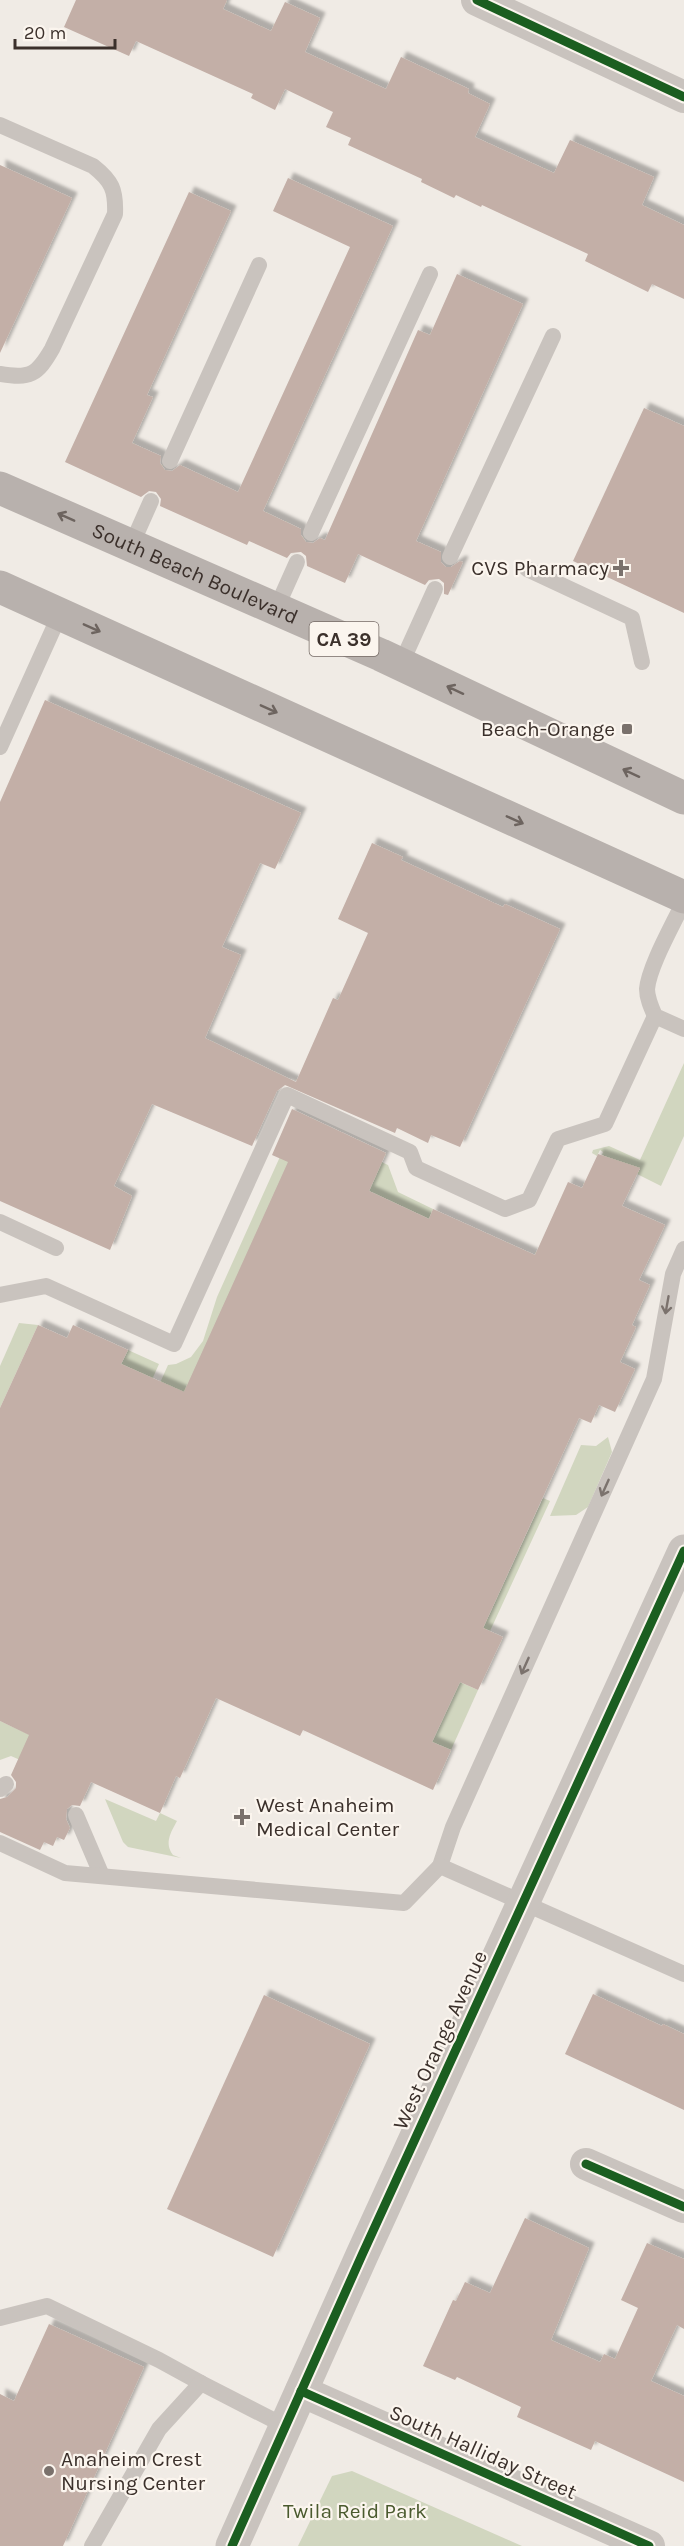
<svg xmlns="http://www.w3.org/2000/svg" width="684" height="2546" font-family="Karla,sans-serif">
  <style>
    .green { fill: #d1d6bf }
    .building { fill: #c3afa7; filter: url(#shadow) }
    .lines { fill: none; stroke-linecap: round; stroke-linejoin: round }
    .service { stroke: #c9c3be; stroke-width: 16 }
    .minor { stroke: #c9c3be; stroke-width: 32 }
    .tertiary { stroke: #c9c3be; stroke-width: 33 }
    .primary { stroke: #b8b1ad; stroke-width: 33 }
    .cycleway-casing { stroke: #fbf5ee; stroke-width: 13 }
    .cycleway { stroke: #1b5e20; stroke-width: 9 }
    .oneway { stroke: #6d645f }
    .oneway2 { stroke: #7b726d }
    .poi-dot { fill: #7a716c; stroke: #fbf5ee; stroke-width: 2 }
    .labels { text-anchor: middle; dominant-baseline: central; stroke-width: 4.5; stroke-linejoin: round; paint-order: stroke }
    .shield { fill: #fbf5ee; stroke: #756b66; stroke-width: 1.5 }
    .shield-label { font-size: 20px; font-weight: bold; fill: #3b302b }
    .poi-label { font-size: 21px; fill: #3b302b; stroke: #fbf5ee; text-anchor: end }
    .street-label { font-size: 21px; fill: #3b302b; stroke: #fbf5ee }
    .park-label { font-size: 21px; fill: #4a5a2e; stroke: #fbf5ee }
  </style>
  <defs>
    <filter id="shadow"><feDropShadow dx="5.5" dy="-5.5" stdDeviation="1.5" flood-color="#0004"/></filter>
  </defs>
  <rect width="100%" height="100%" fill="#f0ebe5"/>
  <g class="green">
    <path d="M684 1063V1136L661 1186 637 1174 640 1169 634 1170 602 1155 603 1152 600 1150 597 1156 592 1153 593 1150 609 1146 640 1160Z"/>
    <path d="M292 1130 335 1140 119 1535 121 1470 168 1365 176 1364 191 1357 203 1341 217 1297Z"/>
    <path d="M345 1145 388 1165 398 1192 433 1209 429 1219 369 1191 381 1164Z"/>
    <path d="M19 1323 38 1325 0 1408V1366Z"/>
    <path d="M128 1350 159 1364 85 1529 81 1527 150 1377 121 1364Z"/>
    <path d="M608 1437 612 1452 588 1507 576 1515 550 1516 581 1445 596 1446Z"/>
    <path d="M543 1498 550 1501 490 1631 483 1628Z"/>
    <path d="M460 1682 478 1690 451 1750 432 1742Z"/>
    <path d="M0 1721 60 1749 27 1763 11 1756 0 1760Z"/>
    <path d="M105 1799 156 1821 160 1813 177 1821C171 1832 164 1843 173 1855L181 1858 128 1847 123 1842Z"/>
    <path d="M352 2471 522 2546H298L332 2476Z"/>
  </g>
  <g class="building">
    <path d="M76 0H227L223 9 271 31 285 2 320 18 305 52 386 89 401 57 469 89 468 93 490 104 475 137 554 173 570 140 654 177 642 205 684 225V299L652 284 648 292 585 261 588 254 482 205 481 207 456 195 454 198 421 182 422 179 348 145 351 138 326 127 333 112 285 89 275 110 251 98 253 94 136 41 129 56 64 27Z"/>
    <path d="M0 165 72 198 0 353Z"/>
    <path d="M288 178 393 226 263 511 301 529V535L306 542 313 543 320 538 325 540 418 330 430 335 457 274 523 304 416 541 441 552V562L446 567H451L460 561 463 562 448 595 444 594V583L439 579 429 580 425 585 358 554 345 583 307 566 306 556 301 552 291 553 287 558 249 541 247 545 160 506 161 499 156 492 149 491 141 497 65 462 189 192 231 211 147 395 153 397 132 443 161 456 160 463 165 470 172 471 180 465 238 492 350 247 273 211Z"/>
    <path d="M644 408 684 426V613L573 561Z"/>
    <path d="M45 700 301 813 275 869 260 863 222 947 241 955 205 1038 296 1082 333 998 338 1000 368 933 338 919 372 843 403 857 401 860 503 907 505 904 560 929 460 1147 431 1135 428 1143 397 1128 395 1133 285 1085 277 1091 252 1146 152 1104 114 1186 132 1196 110 1250 0 1201V802Z"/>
    <path d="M292 1109 386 1153 369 1191 429 1219 433 1209 535 1255 568 1182 582 1188 598 1154 640 1168 622 1206 665 1225 639 1280 650 1285 632 1325 636 1327 620 1362 635 1369 615 1412 599 1405 591 1423 579 1418 483 1628 503 1637 478 1690 460 1682 432 1742 451 1750 433 1790 303 1730 300 1736 216 1698 180 1778 176 1776 160 1813 91 1782 80 1806 72 1805 67 1809 66 1819 70 1828 64 1840 57 1837 53 1846 44 1842 40 1850 0 1832V1799L7 1797 16 1788V1782L11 1775 29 1735 0 1721V1408L38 1325 67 1338 73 1325 128 1350 121 1364 184 1392 288 1162 272 1155Z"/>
    <path d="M593 1994 662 2026 663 2024 684 2034V2110L565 2054Z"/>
    <path d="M264 1995 370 2044 273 2257 167 2209Z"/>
    <path d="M525 2218 589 2248 551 2340 600 2362 604 2354 615 2359 638 2308 621 2300 647 2243 684 2259V2329L677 2325 651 2381 684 2396V2482L595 2441 591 2450 517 2417 521 2407 457 2377 455 2380 423 2366 453 2300 456 2301 465 2282 490 2293Z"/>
    <path d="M49 2324 144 2367 63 2546H0V2394L14 2401Z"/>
  </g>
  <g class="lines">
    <g class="service">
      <path d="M0 125 93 166C112 181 116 190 115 214L52 349C37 375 30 379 0 374"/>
      <path d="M170 461 259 265"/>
      <path d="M311 533 430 274"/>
      <path d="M131 546 151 501"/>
      <path d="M450 557 553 336"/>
      <path d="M527 569 632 618 642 662"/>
      <path d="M276 609 297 562"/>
      <path d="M401 664 435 589"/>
      <path d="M0 747 60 614"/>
      <path d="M684 901C674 923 649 966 647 989 647 998 651 1007 655 1016L684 1029"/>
      <path d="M0 1222 56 1248"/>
      <path d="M0 1295 46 1286 174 1344 287 1095 410 1152 416 1168 505 1209 529 1200 558 1139 605 1124 655 1016"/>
      <path d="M0 1789 6 1784"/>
      <path d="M76 1815 102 1876"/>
      <path d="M0 1843 65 1873 404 1903 440 1866 453 1827 654 1379 673 1274 684 1249"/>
      <path d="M440 1866 684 1974"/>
      <path d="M0 2318 47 2306 159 2360 201 2383"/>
      <path d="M92 2546 159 2429 201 2383 285 2426"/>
    </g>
    <g class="minor">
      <path d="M477 0 684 97"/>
      <path d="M586 2164 684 2207"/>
      <path d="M301 2391 649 2546"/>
    </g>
    <path class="tertiary" d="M232 2546 362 2255 684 1551"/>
    <g class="primary">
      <path id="s1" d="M0 488 381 655 684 798"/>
      <path d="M0 587 684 897"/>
    </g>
    <defs>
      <g id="cycleway">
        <path d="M477 0 684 97"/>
        <path d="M586 2164 684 2207"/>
        <path d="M301 2391 649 2546"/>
        <path d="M232 2546 362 2255 684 1551"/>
      </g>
    </defs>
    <use href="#cycleway" class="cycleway-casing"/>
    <use href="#cycleway" class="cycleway"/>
  </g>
  <defs><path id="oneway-shaft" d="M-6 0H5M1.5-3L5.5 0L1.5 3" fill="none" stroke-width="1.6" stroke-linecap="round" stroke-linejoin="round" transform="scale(1.5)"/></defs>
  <g class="oneway">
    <use href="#oneway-shaft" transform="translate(66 517) rotate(-156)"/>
    <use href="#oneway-shaft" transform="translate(92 628) rotate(24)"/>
    <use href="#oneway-shaft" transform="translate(455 690) rotate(-155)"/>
    <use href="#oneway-shaft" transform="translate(269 709) rotate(24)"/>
    <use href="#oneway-shaft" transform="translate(631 773) rotate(-155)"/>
    <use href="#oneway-shaft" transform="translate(515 820) rotate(24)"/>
  </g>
  <g class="oneway2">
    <use href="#oneway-shaft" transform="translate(667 1305) rotate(100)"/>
    <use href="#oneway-shaft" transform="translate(605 1488) rotate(114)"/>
    <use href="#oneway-shaft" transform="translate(525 1666) rotate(114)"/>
  </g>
  <g class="poi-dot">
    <path d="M618 559h6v6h6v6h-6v6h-6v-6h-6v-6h6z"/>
    <rect x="621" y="723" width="12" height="12" rx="3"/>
    <path d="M239 1808h6v6h6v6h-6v6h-6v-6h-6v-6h6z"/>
    <circle cx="49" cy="2471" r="6"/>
  </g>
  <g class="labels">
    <rect class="shield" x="309.5" y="622" width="69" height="34" rx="4.5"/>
    <g class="shield-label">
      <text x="344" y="639">CA 39</text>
    </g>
    <g class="poi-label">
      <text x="609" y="568">CVS Pharmacy</text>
      <text x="615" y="729">Beach-Orange</text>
      <text x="256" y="1805" text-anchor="start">West Anaheim<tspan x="256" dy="24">Medical Center</tspan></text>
      <text x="61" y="2459" text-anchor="start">Anaheim Crest<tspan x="61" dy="24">Nursing Center</tspan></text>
    </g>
    <g class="street-label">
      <text stroke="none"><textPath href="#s1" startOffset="213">South Beach Boulevard</textPath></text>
      <text transform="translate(440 2040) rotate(-65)">West Orange Avenue</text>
      <text transform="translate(483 2452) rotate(24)">South Halliday Street</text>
    </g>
    <g class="park-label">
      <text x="355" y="2511">Twila Reid Park</text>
    </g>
  </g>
  <path d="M15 39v9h100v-9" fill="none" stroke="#3b302b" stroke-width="3"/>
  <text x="24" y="39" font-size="18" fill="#3b302b" stroke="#fbf5ee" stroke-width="4.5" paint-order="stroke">20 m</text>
</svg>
